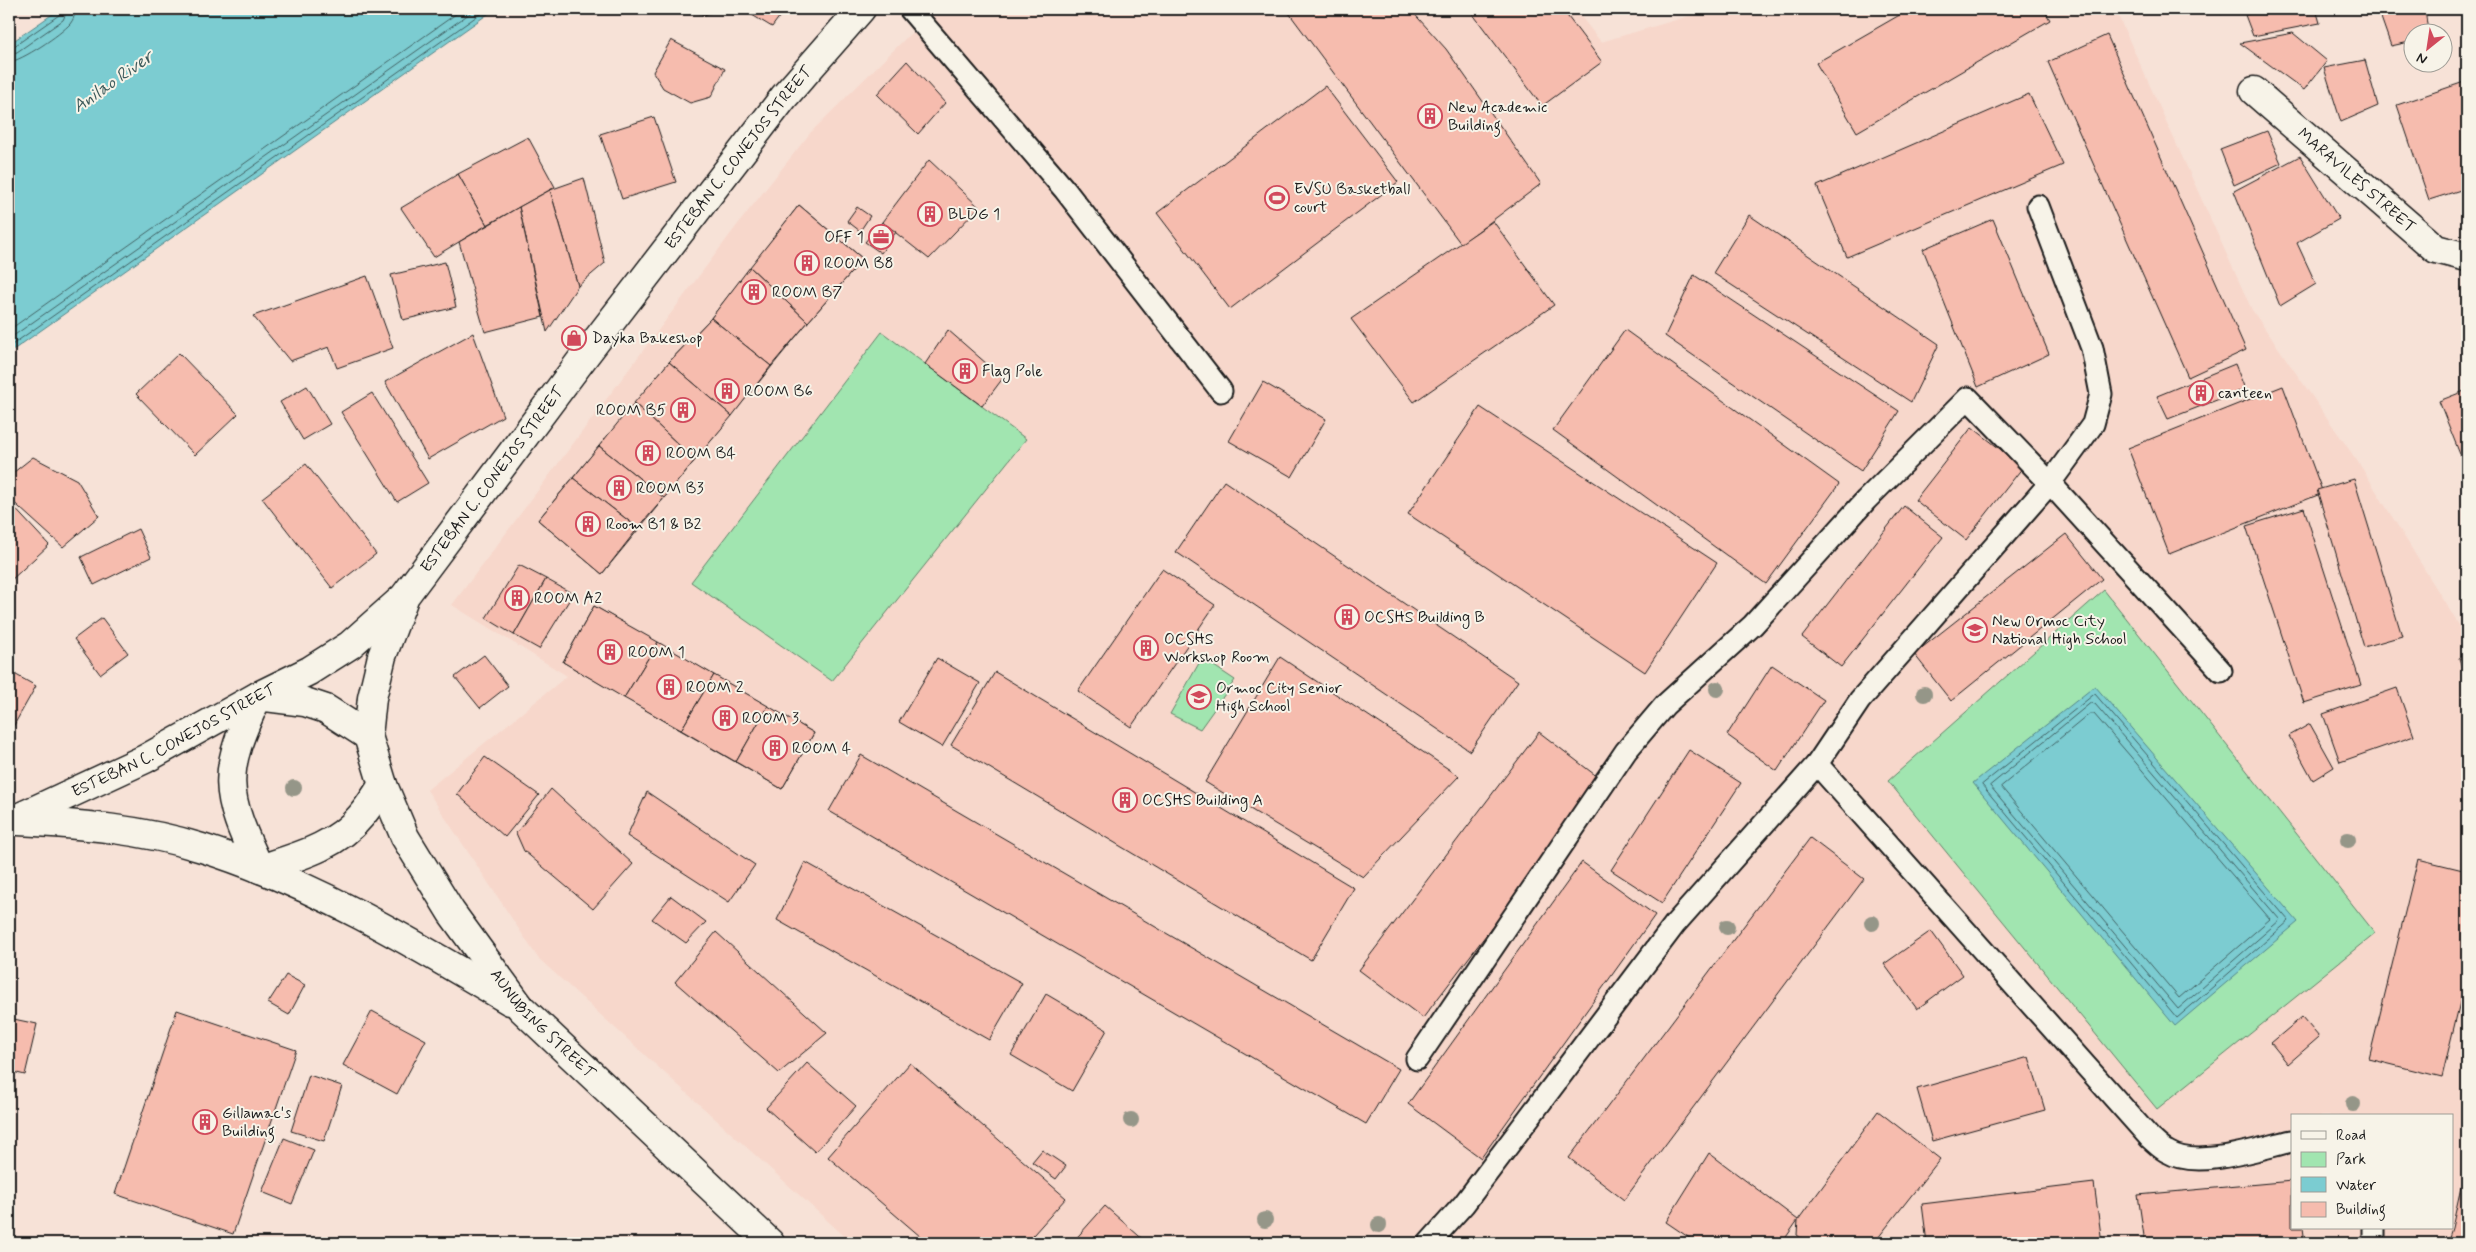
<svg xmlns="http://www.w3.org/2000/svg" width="2476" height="1252" font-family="Mynerve,sans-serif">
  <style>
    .built { fill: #f7d7cb; fill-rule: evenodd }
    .green { fill: #a1e5b0; stroke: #5e8066 }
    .water { fill: #7bccd1; stroke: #558689 }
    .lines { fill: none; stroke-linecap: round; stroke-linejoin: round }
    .shore { stroke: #426264; stroke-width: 1 }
    .building { fill: #f6bcae; stroke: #1c1c1c }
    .service-casing { stroke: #1c1c1c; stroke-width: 25 }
    .minor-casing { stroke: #1c1c1c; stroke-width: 31 }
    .secondary-casing { stroke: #1c1c1c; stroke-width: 31 }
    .service { stroke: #f7f3e8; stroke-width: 21 }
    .minor { stroke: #f7f3e8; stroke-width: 28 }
    .secondary { stroke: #f7f3e8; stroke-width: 28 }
    .tree { fill: #959688 }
    .labels { text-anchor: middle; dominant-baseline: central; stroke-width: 4; stroke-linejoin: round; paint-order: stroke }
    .poi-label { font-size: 16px; fill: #1c1c1c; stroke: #f7f3e8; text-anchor: start }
    .street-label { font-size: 16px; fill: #1c1c1c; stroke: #f7f3e8 }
    .water-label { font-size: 18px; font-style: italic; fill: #3d5a5b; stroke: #f7f3e8 }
  </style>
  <rect width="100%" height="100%" fill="#f7e2d7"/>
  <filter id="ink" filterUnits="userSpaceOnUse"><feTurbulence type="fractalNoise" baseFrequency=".02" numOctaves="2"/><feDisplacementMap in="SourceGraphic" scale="10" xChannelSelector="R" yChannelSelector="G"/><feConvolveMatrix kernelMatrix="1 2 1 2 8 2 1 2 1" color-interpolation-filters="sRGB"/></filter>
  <g filter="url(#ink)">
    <path class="built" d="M941 9H1575L1601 42 1713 9H2115L2252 310 2362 468 2465 635 2467 634V1243H852L538 958 427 790 567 676 452 605 738 224 811 132 909 35ZM2292 1116H2452V1228H2292Z"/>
    <g class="green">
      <path d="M882 332 1026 439 832 681 691 582Z"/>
      <path d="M2104 590 2375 933 2157 1109 1888 781Z"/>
      <path d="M1202 658 1235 680 1200 729 1170 714Z"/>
    </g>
    <g class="water">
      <path d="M60 9H495L9 353V44Z"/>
      <path d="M2095 686 2298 922 2175 1026 1973 783Z"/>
    </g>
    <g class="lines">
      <g class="shore">
        <path d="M9 48 13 47 59 15 62 9"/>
        <path d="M9 54 17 52 63 20 68 9"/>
        <path d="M9 62C22 61 61 34 70 24 74 19 75 14 76 9"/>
        <path d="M9 330 463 9"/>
        <path d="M9 339 476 9"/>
        <path d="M9 347 487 9"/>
        <path d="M2095 694 2289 921 2177 1018 1982 785Z"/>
        <path d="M2091 703 2095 704 2280 920 2178 1009 1990 786Z"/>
        <path d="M2090 714H2094L2270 919 2179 998 2001 787Z"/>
      </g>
    </g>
    <g class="building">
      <path d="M691 9H721L704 15Z"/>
      <path d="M742 9H785L772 27Z"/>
      <path d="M1286 9H1410L1446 49 1541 184 1461 244Z"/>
      <path d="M1469 9H1562L1602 62 1542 106Z"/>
      <path d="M1910 9H2044L2050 20 1857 132 1816 63Z"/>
      <path d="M2219 9H2245L2221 14Z"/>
      <path d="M2262 9H2316L2320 23 2253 36 2245 15Z"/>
      <path d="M2378 9H2425L2428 32H2414V41L2391 46Z"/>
      <path d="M2293 33 2327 61 2304 90 2240 43Z"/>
      <path d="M2107 35 2246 350 2188 377 2048 62Z"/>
      <path d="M671 40 725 69 711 97 690 103 663 88 653 72Z"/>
      <path d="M2365 60 2378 106 2341 122 2324 68Z"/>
      <path d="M907 61 945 103 918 134 877 94Z"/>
      <path d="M2467 81V188L2429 200 2397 105Z"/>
      <path d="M1325 86 1398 182 1230 309 1157 213Z"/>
      <path d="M2029 94 2063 165 1847 257 1817 186Z"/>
      <path d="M654 117 676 182 622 199 600 134Z"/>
      <path d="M2267 131 2281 163 2234 185 2220 149Z"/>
      <path d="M528 137 555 187 487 225 458 174Z"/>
      <path d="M2300 156 2339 219 2297 243 2316 284 2280 306 2234 191Z"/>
      <path d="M929 160 979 207 929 259 882 222Z"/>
      <path d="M458 174 487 225 434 257 401 208Z"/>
      <path d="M584 178 605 263 578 286 550 190Z"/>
      <path d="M550 190 578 286 547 332 519 207Z"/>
      <path d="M799 205 863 259 808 322 602 574 538 520 669 362 711 318Z"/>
      <path d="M799 205 863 259 808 322 750 267Z"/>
      <path d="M519 207 543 317 485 332 459 242Z"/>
      <path d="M857 207 870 216 860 231 847 221Z"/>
      <path d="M1749 215 1939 344 1911 402 1713 273Z"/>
      <path d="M1993 219 2049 354 1978 387 1923 249Z"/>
      <path d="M1493 221 1554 305 1414 402 1351 319Z"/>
      <path d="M882 222 896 232 881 253 865 242Z"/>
      <path d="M445 262 456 307 403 320 391 275Z"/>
      <path d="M750 267 808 322 771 366 711 318Z"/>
      <path d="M1694 275 1899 411 1861 471 1665 336Z"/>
      <path d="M367 276 393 348 337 368 329 347 290 361 253 316Z"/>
      <path d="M711 318 771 366 732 416 669 362Z"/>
      <path d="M948 330 1003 378 982 406 925 364Z"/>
      <path d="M1625 330 1839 484 1766 584 1553 430Z"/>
      <path d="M473 333 503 416 428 459 385 382Z"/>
      <path d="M179 353 238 414 195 455 136 394Z"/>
      <path d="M669 362 732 416 695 460 634 403Z"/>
      <path d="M2235 364 2245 389 2168 419 2157 396Z"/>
      <path d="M1263 382 1326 419 1292 477 1229 441Z"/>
      <path d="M307 386 330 424 303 440 280 402Z"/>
      <path d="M2283 386 2323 493 2169 554 2128 448Z"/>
      <path d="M2467 390V472L2439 401Z"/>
      <path d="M372 393 428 483 397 502 341 412Z"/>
      <path d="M634 403 695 460 664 498 599 446Z"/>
      <path d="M1480 407 1717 563 1645 672 1408 514Z"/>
      <path d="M1972 427 2023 467 1966 540 1915 500Z"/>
      <path d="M599 446 664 498 638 528 573 478Z"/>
      <path d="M33 457 77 480 99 516 63 547 9 498V476Z"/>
      <path d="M306 464 376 554 332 588 262 498Z"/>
      <path d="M573 478 638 528 602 574 538 520Z"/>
      <path d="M2354 479 2402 636 2364 647 2317 490Z"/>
      <path d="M1224 481 1518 681 1470 751 1176 552Z"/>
      <path d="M9 502 49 545 9 582Z"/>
      <path d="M1904 506 1943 537 1841 667 1802 637Z"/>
      <path d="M2304 508 2361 685 2304 703 2246 526Z"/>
      <path d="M138 529 151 557 94 585 81 557Z"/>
      <path d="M2066 534 2102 579 1951 701 1914 654Z"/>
      <path d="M519 565 546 579 514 635 486 618Z"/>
      <path d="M1162 569 1215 605 1131 727 1078 691Z"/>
      <path d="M546 579 573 594 539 649 514 635Z"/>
      <path d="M594 606 814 733 782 789 563 662Z"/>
      <path d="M594 606 658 642 624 698 563 662Z"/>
      <path d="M102 618 128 653 100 674 74 639Z"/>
      <path d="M658 642 714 675 681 730 624 698Z"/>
      <path d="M484 655 508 686 480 708 455 677Z"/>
      <path d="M2467 655V683L2459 658Z"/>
      <path d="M1280 657 1459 776 1363 877 1205 782Z"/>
      <path d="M937 658 980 683 942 747 899 722Z"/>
      <path d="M1772 665 1824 700 1777 771 1727 735Z"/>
      <path d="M9 671 36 686 9 734Z"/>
      <path d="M995 672 1354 888 1311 960 951 745Z"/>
      <path d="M714 675 768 706 736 762 681 730Z"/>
      <path d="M2397 688 2414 736 2340 762 2323 714Z"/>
      <path d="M768 706 814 733 782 789 736 762Z"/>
      <path d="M2310 724 2334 767 2313 780 2289 736Z"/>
      <path d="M1539 732 1603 781 1423 1018 1359 970Z"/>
      <path d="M1689 750 1741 783 1662 903 1611 870Z"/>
      <path d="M861 755 1399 1069 1366 1124 829 811Z"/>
      <path d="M485 757 539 795 505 837 457 794Z"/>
      <path d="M551 789 633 864 593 909 524 851 516 833Z"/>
      <path d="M647 792 755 865 729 902 627 836Z"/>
      <path d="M1810 838 1864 879 1624 1200 1569 1158Z"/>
      <path d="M2418 859 2467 871V973L2442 1077 2369 1059Z"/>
      <path d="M805 862 1022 983 989 1040 777 920Z"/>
      <path d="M1582 862 1655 915 1481 1158 1408 1104Z"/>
      <path d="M671 896 706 922 686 943 652 919Z"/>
      <path d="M1931 931 1963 975 1917 1009 1884 964Z"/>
      <path d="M716 932 827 1033 779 1073 675 982Z"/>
      <path d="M286 975 305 985 289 1015 268 1003Z"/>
      <path d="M1046 994 1107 1030 1072 1091 1011 1055Z"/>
      <path d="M177 1010 296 1050 233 1234 115 1194Z"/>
      <path d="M372 1011 426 1040 397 1094 343 1065Z"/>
      <path d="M2302 1017 2319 1037 2288 1064 2271 1043Z"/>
      <path d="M9 1018 37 1024 25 1075 9 1071Z"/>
      <path d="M2029 1057 2045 1110 1932 1141 1917 1089Z"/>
      <path d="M807 1063 856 1106 815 1152 766 1108Z"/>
      <path d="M910 1063 1066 1198 1026 1243H928L828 1157Z"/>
      <path d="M309 1075 342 1086 324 1141 291 1131Z"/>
      <path d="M1878 1111 1940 1159 1874 1243H1808L1797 1235 1798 1220Z"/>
      <path d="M284 1138 314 1150 292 1204 262 1192Z"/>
      <path d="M1042 1150 1066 1166 1056 1179 1032 1162Z"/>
      <path d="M1709 1153 1798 1220 1782 1243H1697L1666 1222Z"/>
      <path d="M2467 1160V1243H2447L2452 1228Z"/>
      <path d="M2292 1181V1228H2303L2305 1243H2145L2138 1195Z"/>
      <path d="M2094 1183 2102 1243H1927L1922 1204Z"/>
      <path d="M1105 1206 1147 1243H1072Z"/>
    </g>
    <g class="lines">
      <defs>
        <g id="service">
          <path d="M910 9 1065 190 1221 391"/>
          <path d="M1817 764 2150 1138C2155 1142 2161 1149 2168 1152 2197 1170 2260 1148 2292 1141"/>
          <path d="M1417 1059 1626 751 1665 705 1753 625 1866 500 1968 398 2050 483 2221 671"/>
          <path d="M1429 1243 1464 1204 1675 924 1817 764 1860 700 2050 483 2093 424 2101 394 2092 348 2038 206"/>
          <path d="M2374 1243V1228"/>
        </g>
        <g id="minor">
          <path id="s1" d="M2254 91 2436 249 2467 257"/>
        </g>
        <g id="secondary">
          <path id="s2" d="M403 601 382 656 372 698 368 736 383 785 405 837 451 912 521 1008 770 1243"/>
          <path d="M368 736 326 709 305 702 258 696C221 774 223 792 260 869 296 857 336 847 361 816 369 807 376 795 383 785"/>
          <path d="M18 821C80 824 142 829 202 848 311 882 412 942 510 1001"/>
          <path id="s3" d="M9 822 145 759 258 696 309 671 350 645 404 597 586 354 784 97 861 9"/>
        </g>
      </defs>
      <use href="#service" class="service-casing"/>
      <use href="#minor" class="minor-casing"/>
      <use href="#secondary" class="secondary-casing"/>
      <use href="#service" class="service"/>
      <use href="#minor" class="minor"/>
      <use href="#secondary" class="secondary"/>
    </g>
    <g class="tree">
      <circle cx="1717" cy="689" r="8"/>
      <circle cx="1924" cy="694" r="8"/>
      <circle cx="294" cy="788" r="8"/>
      <circle cx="2348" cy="840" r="8"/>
      <circle cx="1872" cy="923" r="8"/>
      <circle cx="1727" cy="927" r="8"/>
      <circle cx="2353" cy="1104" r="8"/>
      <circle cx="1131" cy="1120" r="8"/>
      <circle cx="1265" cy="1220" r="8"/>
      <circle cx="1379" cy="1225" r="8"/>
    </g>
  </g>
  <defs>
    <symbol id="building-ring" viewBox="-11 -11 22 22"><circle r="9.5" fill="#f7f3e8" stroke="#d1495b" stroke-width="1.5"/><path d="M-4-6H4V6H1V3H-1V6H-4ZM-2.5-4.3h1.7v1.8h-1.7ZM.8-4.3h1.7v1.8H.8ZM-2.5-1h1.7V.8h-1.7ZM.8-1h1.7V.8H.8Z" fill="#d1495b"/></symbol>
    <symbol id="stadium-ring" viewBox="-11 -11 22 22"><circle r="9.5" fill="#f7f3e8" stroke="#d1495b" stroke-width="1.5"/><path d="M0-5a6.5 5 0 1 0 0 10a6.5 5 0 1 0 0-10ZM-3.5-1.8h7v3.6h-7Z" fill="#d1495b"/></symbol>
    <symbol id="office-ring" viewBox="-11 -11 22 22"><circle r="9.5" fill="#f7f3e8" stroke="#d1495b" stroke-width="1.5"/><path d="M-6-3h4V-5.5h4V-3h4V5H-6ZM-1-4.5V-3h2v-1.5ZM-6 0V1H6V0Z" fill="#d1495b"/></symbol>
    <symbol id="shop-ring" viewBox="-11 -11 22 22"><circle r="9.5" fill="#f7f3e8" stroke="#d1495b" stroke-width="1.5"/><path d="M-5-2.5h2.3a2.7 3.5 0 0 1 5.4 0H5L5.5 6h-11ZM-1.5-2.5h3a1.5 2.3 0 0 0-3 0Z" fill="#d1495b"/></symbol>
    <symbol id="school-ring" viewBox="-11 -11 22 22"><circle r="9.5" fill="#f7f3e8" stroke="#d1495b" stroke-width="1.5"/><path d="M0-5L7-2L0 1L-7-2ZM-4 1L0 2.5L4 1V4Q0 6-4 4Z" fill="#d1495b"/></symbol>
  </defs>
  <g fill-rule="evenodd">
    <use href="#building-ring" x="1416" y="102" width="28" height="28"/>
    <use href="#stadium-ring" x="1263" y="184" width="28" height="28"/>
    <use href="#building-ring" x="916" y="200" width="28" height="28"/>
    <use href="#office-ring" x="867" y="223" width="28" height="28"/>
    <use href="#building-ring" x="793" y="249" width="28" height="28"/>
    <use href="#building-ring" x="740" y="278" width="28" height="28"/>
    <use href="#shop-ring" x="560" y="324" width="28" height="28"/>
    <use href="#building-ring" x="951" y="357" width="28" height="28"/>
    <use href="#building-ring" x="713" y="377" width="28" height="28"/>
    <use href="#building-ring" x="2187" y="379" width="28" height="28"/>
    <use href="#building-ring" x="669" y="396" width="28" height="28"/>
    <use href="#building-ring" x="634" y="439" width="28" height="28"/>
    <use href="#building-ring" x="605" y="474" width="28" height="28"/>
    <use href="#building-ring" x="574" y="510" width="28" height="28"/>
    <use href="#building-ring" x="503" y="584" width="28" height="28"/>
    <use href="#building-ring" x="1333" y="603" width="28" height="28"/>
    <use href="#school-ring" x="1961" y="616" width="28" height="28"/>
    <use href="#building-ring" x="1132" y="634" width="28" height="28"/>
    <use href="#building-ring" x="596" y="638" width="28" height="28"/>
    <use href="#building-ring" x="655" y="673" width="28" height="28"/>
    <use href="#school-ring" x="1185" y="683" width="28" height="28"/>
    <use href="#building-ring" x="711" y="704" width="28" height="28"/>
    <use href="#building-ring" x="761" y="734" width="28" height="28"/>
    <use href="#building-ring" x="1111" y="786" width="28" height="28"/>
    <use href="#building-ring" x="191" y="1108" width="28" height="28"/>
  </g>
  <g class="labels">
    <g class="poi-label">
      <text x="1448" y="107">New Academic<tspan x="1448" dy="18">Building</tspan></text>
      <text x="1294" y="189">EVSU Basketball<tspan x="1294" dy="18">court</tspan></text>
      <text x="948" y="214">BLDG 1</text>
      <text x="864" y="237" text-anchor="end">OFF 1</text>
      <text x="824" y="263">ROOM B8</text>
      <text x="772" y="292">ROOM B7</text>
      <text x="592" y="338">Dayka Bakeshop</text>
      <text x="982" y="371">Flag Pole</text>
      <text x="744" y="391">ROOM B6</text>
      <text x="2218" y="393">canteen</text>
      <text x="666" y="410" text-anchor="end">ROOM B5</text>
      <text x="666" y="453">ROOM B4</text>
      <text x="636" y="488">ROOM B3</text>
      <text x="606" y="524">Room B1 &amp; B2</text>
      <text x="534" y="598">ROOM A2</text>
      <text x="1364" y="617">OCSHS Building B</text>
      <text x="1992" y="621">New Ormoc City<tspan x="1992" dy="18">National High School</tspan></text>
      <text x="1164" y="639">OCSHS<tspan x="1164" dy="18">Workshop Room</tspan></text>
      <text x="628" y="652">ROOM 1</text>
      <text x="686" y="687">ROOM 2</text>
      <text x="1216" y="688">Ormoc City Senior<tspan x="1216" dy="18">High School</tspan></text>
      <text x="742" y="718">ROOM 3</text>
      <text x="792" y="748">ROOM 4</text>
      <text x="1142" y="800">OCSHS Building A</text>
      <text x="222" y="1113">Gillamac's<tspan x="222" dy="18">Building</tspan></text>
    </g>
    <g class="street-label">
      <text stroke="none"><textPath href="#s3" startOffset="1009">ESTEBAN C. CONEJOS STREET</textPath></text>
      <text stroke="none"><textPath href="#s1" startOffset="136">MARAVILES STREET</textPath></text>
      <text stroke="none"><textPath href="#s3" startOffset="604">ESTEBAN C. CONEJOS STREET</textPath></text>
      <text stroke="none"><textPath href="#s3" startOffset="184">ESTEBAN C. CONEJOS STREET</textPath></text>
      <text stroke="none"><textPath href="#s2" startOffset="481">AUNUBING STREET</textPath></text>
    </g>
    <g class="water-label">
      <text transform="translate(113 82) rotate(-35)">Anilao River</text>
    </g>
  </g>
  <rect width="2476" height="1252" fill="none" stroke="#f7f3e8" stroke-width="30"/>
  <rect x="15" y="15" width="2446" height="1222" fill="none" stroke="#1c1c1c" stroke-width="2" filter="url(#ink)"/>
  <rect x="2291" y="1114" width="162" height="115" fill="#f7f3e8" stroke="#9f9d96"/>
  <rect x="2301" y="1131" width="25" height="8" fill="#f7f3e8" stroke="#9f9d96"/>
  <text x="2336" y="1140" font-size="15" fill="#1c1c1c">Road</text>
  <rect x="2301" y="1152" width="25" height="15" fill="#a1e5b0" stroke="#9f9d96"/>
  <text x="2336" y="1164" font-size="15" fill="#1c1c1c">Park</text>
  <rect x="2301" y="1177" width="25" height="15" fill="#7bccd1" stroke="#9f9d96"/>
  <text x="2336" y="1190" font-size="15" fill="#1c1c1c">Water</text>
  <rect x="2301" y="1202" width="25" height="15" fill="#f6bcae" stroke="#9f9d96"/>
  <text x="2336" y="1214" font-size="15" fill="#1c1c1c">Building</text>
  <g transform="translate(2428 48) rotate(210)"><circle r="24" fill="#f7f3e8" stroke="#9f9d96"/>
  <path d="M0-4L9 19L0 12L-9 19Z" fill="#d1495b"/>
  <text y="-8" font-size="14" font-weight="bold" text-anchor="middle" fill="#1c1c1c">N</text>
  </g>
</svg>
